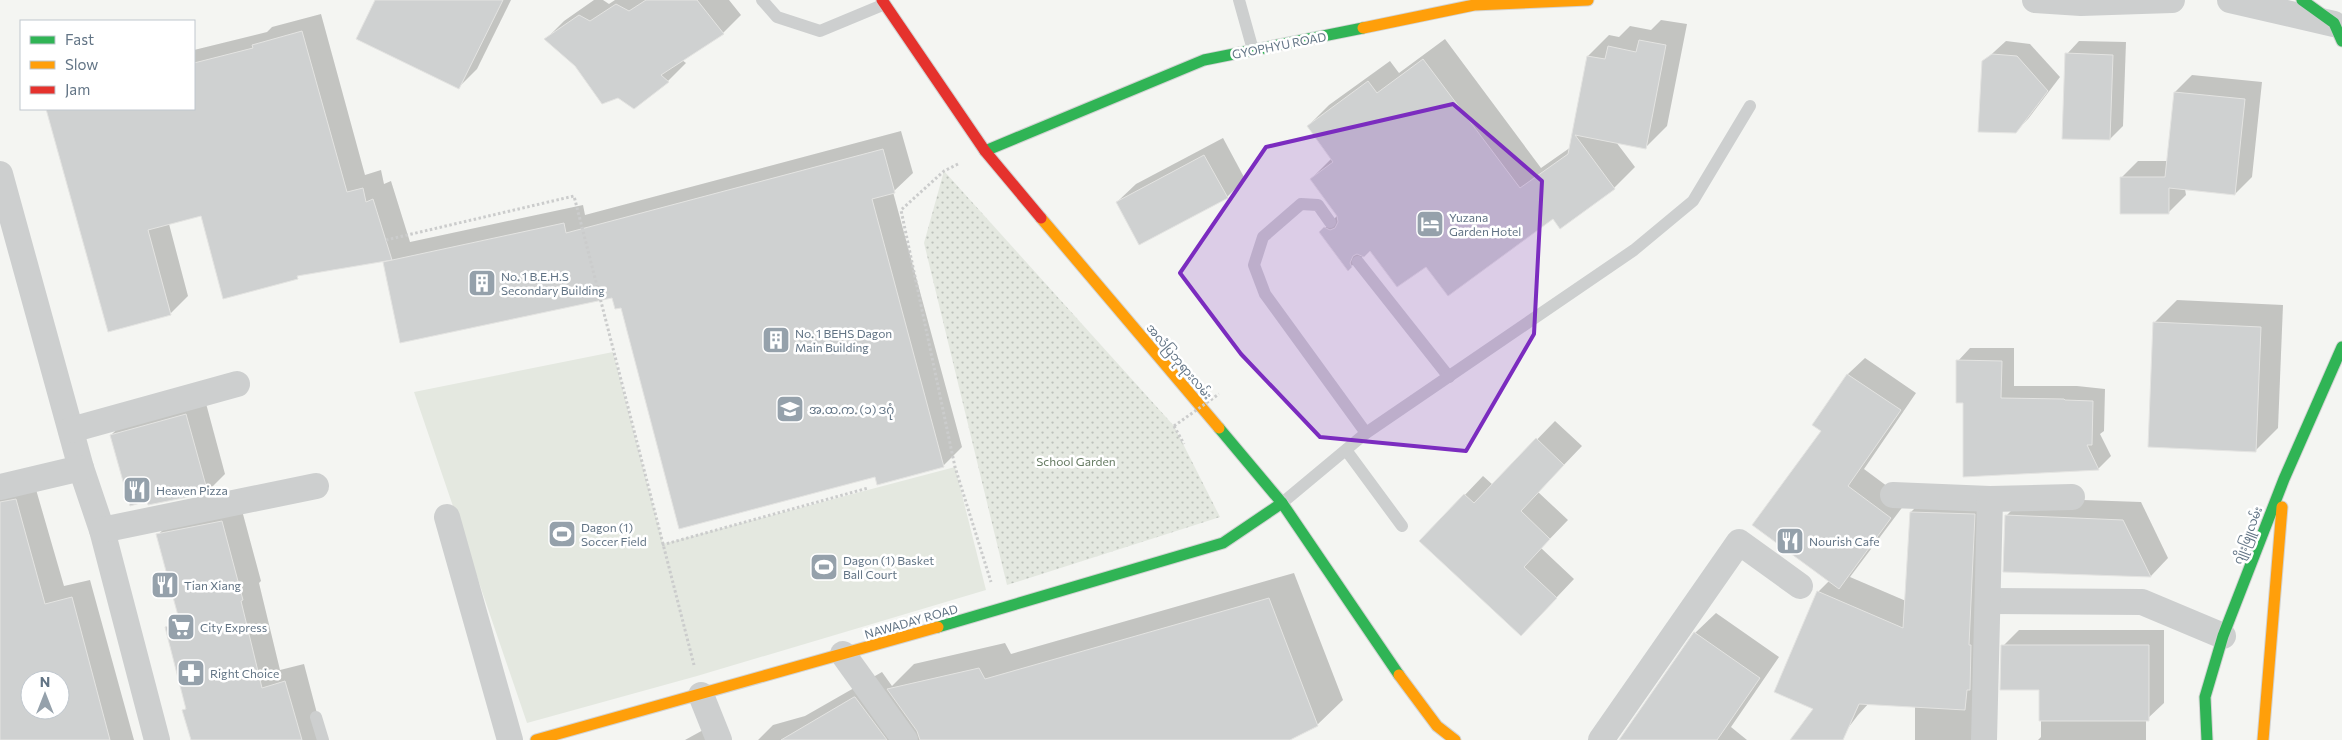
<svg xmlns="http://www.w3.org/2000/svg" width="2342" height="740" font-family="Commissioner,'Noto Sans Myanmar',sans-serif">
  <style>
    .grass { fill: url(#grass-dots) }
    .garden { fill: #e4e8e0 }
    .shadow { fill: #0003; fill-rule: evenodd }
    .building { fill: #cfd1d1; stroke: #e4e4e2; fill-rule: evenodd }
    .lines { fill: none; stroke-linecap: round; stroke-linejoin: round }
    .fast-casing { stroke: #d2d3d3; stroke-width: 13 }
    .slow-casing { stroke: #d2d3d3; stroke-width: 13 }
    .jam-casing { stroke: #d2d3d3; stroke-width: 13 }
    .path { stroke: #cbcccc; stroke-width: 3; stroke-dasharray: 2.5 2.5; stroke-linecap: butt }
    .lane { stroke: #cdcfcf; stroke-width: 12 }
    .street { stroke: #cdcfcf; stroke-width: 26 }
    .fast { stroke: #30b455; stroke-width: 11 }
    .slow { stroke: #ff9f0a; stroke-width: 11 }
    .jam { stroke: #e5322d; stroke-width: 11 }
    .path-bridge { stroke: #cbcccc; stroke-width: 3; stroke-dasharray: 2.5 2.5; stroke-linecap: butt }
    .marked { fill: #7b2cbf; fill-opacity: 0.2; stroke: #7b2cbf; stroke-width: 4; stroke-linejoin: round }
    .labels { text-anchor: middle; dominant-baseline: central; stroke-width: 5; stroke-linejoin: round; paint-order: stroke }
    .street-label { font-size: 12px; fill: #627485; stroke: #fff }
    .poi-label { font-size: 12px; fill: #627485; stroke: #fff; text-anchor: start }
    .park-label { font-size: 12px; fill: #667b62; stroke: #fff }
  </style>
  <defs>
    <pattern id="grass-dots" width="8" height="8" patternUnits="userSpaceOnUse" patternTransform="scale(1.25)"><rect width="8" height="8" fill="#e4e8e0"/><path d="M2 2h.1M6 6h.1" fill="none" stroke="#bcc1bb" stroke-width="1.8" stroke-linecap="round"/></pattern>
  </defs>
  <rect width="100%" height="100%" fill="#f4f5f2"/>
  <path class="grass" d="M944 171 1174 426 1220 517 1007 585 924 243Z"/>
  <path class="garden" d="M613 352 663 544 955 467 986 590 697 676 527 723 414 392Z"/>
  <g class="shadow">
    <path d="M377 0H511L477 69 459 87Z"/>
    <path d="M594 0H603L609 4 615 0H729L741 15 723 33 682 60 686 63 668 81 634 107 546 39 564 21Z"/>
    <path d="M321 14 365 175 381 170 384 184 391 181 410 242 583 205 585 215 901 131 913 173 893 192 962 447 943 466 876 476 622 306 613 296 384 262 387 260 301 274 297 277 202 215 169 224 188 296 170 314 109 331 48 109H194V50L267 32 272 27Z"/>
    <path d="M1661 20 1687 24 1667 126 1646 147 1616 142 1635 167 1614 188 1553 217 1426 265 1371 250 1348 269 1321 232 1338 215 1311 179 1332 158 1308 126 1329 105 1390 61 1399 73 1445 39 1541 168 1571 147 1588 56 1609 35 1619 37 1630 26 1651 30Z"/>
    <path d="M2006 41 2030 44 2060 77 2028 119 2015 132 1983 62Z"/>
    <path d="M2079 41 2126 42 2123 126 2110 139 2067 54Z"/>
    <path d="M2192 75 2262 82 2252 177 2235 194 2185 189 2186 195 2169 212 2121 178 2138 161H2168L2175 92Z"/>
    <path d="M1223 138 1245 179 1227 197 1117 202 1136 184Z"/>
    <path d="M2177 300 2283 305 2278 428 2255 451 2154 323Z"/>
    <path d="M1970 348H2014V386H2077L2105 389 2104 431 2100 434 2111 456 2098 469 1965 476V402L1958 361Z"/>
    <path d="M1865 358 1916 393 1864 469 1907 501 1850 577 1906 601 1911 512 1931 492 1994 494 1980 740H1915V706L1869 703 1858 715 1839 740H1792L1815 708 1818 592 1830 580 1822 431 1814 425 1848 374Z"/>
    <path d="M204 396 225 474 207 492 111 435 130 417Z"/>
    <path d="M1555 421 1582 446 1538 492 1568 520 1541 548 1574 579 1539 616 1421 541 1483 476 1493 485Z"/>
    <path d="M35 486 64 586 90 580 134 740H0V495ZM30 680H60V710H30Z"/>
    <path d="M2024 498 2141 502 2168 558 2151 576 2004 571 2006 516Z"/>
    <path d="M240 503 261 581 259 583 280 670 304 664 324 740H192L184 711 186 708 167 627 179 614 158 535 176 516Z"/>
    <path d="M1294 573 1343 700 1317 725 1287 740H758L773 725 805 716 882 672 892 686 914 664 1005 643 1011 654Z"/>
    <path d="M1716 613 1779 657 1731 727 1747 740H1621L1695 633Z"/>
    <path d="M2019 630H2164V703L2146 720V740H2038L2041 737V689L2003 646Z"/>
    <path d="M705 729 712 740H685Z"/>
  </g>
  <g class="building">
    <path d="M375 0H503L459 89 356 39Z"/>
    <path d="M646 0H697L724 34 661 75 669 82 634 109 618 98 602 104 575 66 544 39 579 15 590 21 616 4 629 11Z"/>
    <path d="M302 31 347 192 363 188 366 202 373 199 392 260 297 276 298 279 223 299 201 216 148 230 171 315 108 332 46 109H194V63L253 48 252 45Z"/>
    <path d="M1639 40 1666 45 1646 149 1575 135 1615 189 1560 229 1553 219 1448 296 1426 267 1397 287 1370 251 1364 257 1357 254 1353 256 1350 263 1352 267 1348 271 1319 232 1324 227 1330 230 1335 228 1338 222 1337 216 1310 179 1333 162 1307 126 1368 81 1377 93 1423 59 1520 188 1568 154 1587 56 1605 59 1608 46 1636 52Z"/>
    <path d="M2065 53 2113 55 2110 140 2062 139Z"/>
    <path d="M1992 54 2017 56 2048 91 2016 133 1978 132 1982 61Z"/>
    <path d="M2174 92 2245 99 2235 195 2169 188V214H2120V177H2165Z"/>
    <path d="M883 149 895 193 872 199 944 467 877 485 875 477 679 529 621 308 615 309 612 298 400 343 383 262 564 223 566 233Z"/>
    <path d="M1204 155 1228 198 1139 245 1116 202Z"/>
    <path d="M2153 322 2261 327 2256 452 2148 447Z"/>
    <path d="M1956 360 2002 361 2001 398 2064 399 2065 400 2093 401 2092 445H2087L2099 470 1963 477V403H1956Z"/>
    <path d="M1847 374 1901 410 1848 486 1891 518 1839 589 1752 525 1821 431 1812 425Z"/>
    <path d="M186 414 208 493 148 505 147 501 130 506 110 435Z"/>
    <path d="M1536 438 1564 465 1521 511 1550 539 1524 567 1557 598 1521 636 1419 541 1464 494 1474 503Z"/>
    <path d="M16 499 45 604 72 597 110 740H0V502ZM30 680H60V710H30Z"/>
    <path d="M1910 512 1975 514 1969 645H1971L1970 690H1967L1965 710 1859 704 1843 740H1790L1813 709 1774 692 1817 591 1903 628Z"/>
    <path d="M2005 515 2123 520 2151 577 2003 572Z"/>
    <path d="M222 521 243 600 241 601 262 688 285 681 302 740H191L182 710 186 709 165 627 180 623 156 534Z"/>
    <path d="M1269 598 1318 726 1290 740H920L917 731 887 689 979 668 985 679Z"/>
    <path d="M1694 632 1760 678 1717 740H1619Z"/>
    <path d="M2001 645H2149V721H2039V690H2000Z"/>
    <path d="M854 697H855L887 740H781Z"/>
  </g>
  <g class="lines">
    <defs>
      <g id="fast">
        <path d="M2302 0 2334 23 2342 41"/>
        <path d="M985 151 1204 60 1363 28"/>
        <path d="M1219 428 1282 503 1399 675"/>
        <path d="M938 627 1223 543 1282 503"/>
        <path d="M2207 740 2205 697 2223 636 2284 479 2342 347"/>
      </g>
      <g id="slow">
        <path d="M1363 28 1474 5 1588 0"/>
        <path d="M1041 218 1219 428"/>
        <path d="M1399 675 1437 726 1455 740"/>
        <path d="M536 740 938 627"/>
        <path d="M2263 740 2282 507"/>
      </g>
      <path id="jam" d="M882 0 985 151 1041 218"/>
    </defs>
    <use href="#fast" class="fast-casing"/>
    <use href="#slow" class="slow-casing"/>
    <use href="#jam" class="jam-casing"/>
    <g class="path">
      <path d="M958 164 944 171 901 210 955 467 991 582"/>
      <path d="M386 240 574 196 694 665"/>
      <path d="M1174 426 1184 444"/>
      <path d="M662 545 868 488"/>
    </g>
    <g class="lane">
      <path d="M762 0 777 17 820 31 885 4"/>
      <path d="M1239 0 1253 50"/>
      <path d="M1330 222 1318 205 1301 204 1263 237 1254 265 1265 294 1366 433"/>
      <path d="M1358 262 1449 377"/>
      <path d="M1346 450 1402 526"/>
      <path d="M1282 503 1366 433 1634 250 1693 201 1750 106"/>
      <path d="M316 717 323 740"/>
    </g>
    <g class="street">
      <path d="M2035 0 2081 3 2172 0"/>
      <path d="M2230 0 2334 24"/>
      <path d="M0 174 81 468 102 530 157 740"/>
      <path d="M71 430 237 384"/>
      <path d="M0 487 81 468"/>
      <path d="M1893 495 1990 499"/>
      <path d="M447 517 510 740"/>
      <path d="M102 530 316 486"/>
      <path d="M1989 601 2142 602 2223 636"/>
      <path d="M843 654 905 740"/>
      <path d="M701 695 719 740"/>
      <path d="M1601 740 1739 542 1800 586"/>
      <path d="M1984 740 1990 499 2072 497"/>
    </g>
    <use href="#fast" class="fast"/>
    <use href="#slow" class="slow"/>
    <use href="#jam" class="jam"/>
    <path class="path-bridge" d="M1174 426 1219 394"/>
  </g>
  <path class="marked" d="M1453 104 1542 181 1534 334 1466 451 1320 437 1241 354 1180 273 1266 147Z"/>
  <defs>
    <symbol id="hotel-square" viewBox="-11 -11 22 22"><rect x="-9" y="-9" width="18" height="18" rx="4" fill="#95a1ab" stroke="#fff"/><path d="M-6-4.5h1.5V1H6V5H4.5V3h-9V5H-6ZM-4 0a1.8 1.8 0 1 1 3.6 0ZM.5 0V-2.5h3Q6-2.5 6 0Z" fill="#fff"/></symbol>
    <symbol id="building-square" viewBox="-11 -11 22 22"><rect x="-9" y="-9" width="18" height="18" rx="4" fill="#95a1ab" stroke="#fff"/><path d="M-4-6H4V6H1V3H-1V6H-4ZM-2.5-4.3h1.7v1.8h-1.7ZM.8-4.3h1.7v1.8H.8ZM-2.5-1h1.7V.8h-1.7ZM.8-1h1.7V.8H.8Z" fill="#fff"/></symbol>
    <symbol id="school-square" viewBox="-11 -11 22 22"><rect x="-9" y="-9" width="18" height="18" rx="4" fill="#95a1ab" stroke="#fff"/><path d="M0-5L7-2L0 1L-7-2ZM-4 1L0 2.5L4 1V4Q0 6-4 4Z" fill="#fff"/></symbol>
    <symbol id="restaurant-square" viewBox="-11 -11 22 22"><rect x="-9" y="-9" width="18" height="18" rx="4" fill="#95a1ab" stroke="#fff"/><path d="M-5-6h1v4h1v-4h1v4h1v-4h1v5L-1.5 .5V6h-2V.5L-5-1ZM5-6V6H3V1.5H1.5Q1.5-4 5-6Z" fill="#fff"/></symbol>
    <symbol id="stadium-square" viewBox="-11 -11 22 22"><rect x="-9" y="-9" width="18" height="18" rx="4" fill="#95a1ab" stroke="#fff"/><path d="M0-5a6.5 5 0 1 0 0 10a6.5 5 0 1 0 0-10ZM-3.5-1.8h7v3.6h-7Z" fill="#fff"/></symbol>
    <symbol id="supermarket-square" viewBox="-11 -11 22 22"><rect x="-9" y="-9" width="18" height="18" rx="4" fill="#95a1ab" stroke="#fff"/><path d="M-6-5.5h2.5l.6 2H6L4.5 2H-2.5L-4.4-4H-6ZM-1.5 3.2a1.3 1.3 0 1 0 .1 0ZM3 3.2a1.3 1.3 0 1 0 .1 0Z" fill="#fff"/></symbol>
    <symbol id="pharmacy-square" viewBox="-11 -11 22 22"><rect x="-9" y="-9" width="18" height="18" rx="4" fill="#95a1ab" stroke="#fff"/><path d="M-2-6h4v4h4v4h-4v4h-4v-4h-4v-4h4Z" fill="#fff"/></symbol>
  </defs>
  <g fill-rule="evenodd">
    <use href="#hotel-square" x="1414" y="208" width="32" height="32"/>
    <use href="#building-square" x="466" y="267" width="32" height="32"/>
    <use href="#building-square" x="760" y="324" width="32" height="32"/>
    <use href="#school-square" x="774" y="393" width="32" height="32"/>
    <use href="#restaurant-square" x="121" y="474" width="32" height="32"/>
    <use href="#stadium-square" x="546" y="518" width="32" height="32"/>
    <use href="#restaurant-square" x="1774" y="525" width="32" height="32"/>
    <use href="#stadium-square" x="808" y="551" width="32" height="32"/>
    <use href="#restaurant-square" x="149" y="569" width="32" height="32"/>
    <use href="#supermarket-square" x="165" y="611" width="32" height="32"/>
    <use href="#pharmacy-square" x="175" y="657" width="32" height="32"/>
  </g>
  <g class="labels">
    <g class="street-label">
      <text transform="translate(1279 45) rotate(-11)">GYOPHYU ROAD</text>
      <text transform="translate(1180 361) rotate(50)">အလံပြဘုရားလမ်း</text>
      <text transform="translate(2247 535) rotate(-69)">ဂျိုးဖြူလမ်း</text>
      <text transform="translate(911 621) rotate(-16)">NAWADAY ROAD</text>
    </g>
    <g class="poi-label">
      <text x="1449" y="217">Yuzana<tspan x="1449" dy="14">Garden Hotel</tspan></text>
      <text x="501" y="276">No. 1 B.E.H.S<tspan x="501" dy="14">Secondary Building</tspan></text>
      <text x="795" y="333">No. 1 BEHS Dagon<tspan x="795" dy="14">Main Building</tspan></text>
      <text x="809" y="409">အ.ထ.က. (၁) ဒဂုံ</text>
      <text x="156" y="490">Heaven Pizza</text>
      <text x="581" y="527">Dagon (1)<tspan x="581" dy="14">Soccer Field</tspan></text>
      <text x="1809" y="541">Nourish Cafe</text>
      <text x="843" y="560">Dagon (1) Basket<tspan x="843" dy="14">Ball Court</tspan></text>
      <text x="184" y="585">Tian Xiang</text>
      <text x="200" y="627">City Express</text>
      <text x="210" y="673">Right Choice</text>
    </g>
    <g class="park-label">
      <text x="1076" y="461">School Garden</text>
    </g>
  </g>
  <rect x="20" y="20" width="175" height="90" fill="#ffffff" stroke="#c0c7ce"/>
  <rect x="30" y="36" width="25" height="8" fill="#30b455" stroke="#c0c7ce"/>
  <text x="65" y="45" font-size="15" fill="#627485">Fast</text>
  <rect x="30" y="61" width="25" height="8" fill="#ff9f0a" stroke="#c0c7ce"/>
  <text x="65" y="70" font-size="15" fill="#627485">Slow</text>
  <rect x="30" y="86" width="25" height="8" fill="#e5322d" stroke="#c0c7ce"/>
  <text x="65" y="95" font-size="15" fill="#627485">Jam</text>
  <g transform="translate(45 695)"><circle r="24" fill="#ffffff" stroke="#c0c7ce"/>
  <path d="M0-4L9 19L0 12L-9 19Z" fill="#95a1ab"/>
  <text y="-8" font-size="14" font-weight="bold" text-anchor="middle" fill="#627485">N</text>
  </g>
</svg>
